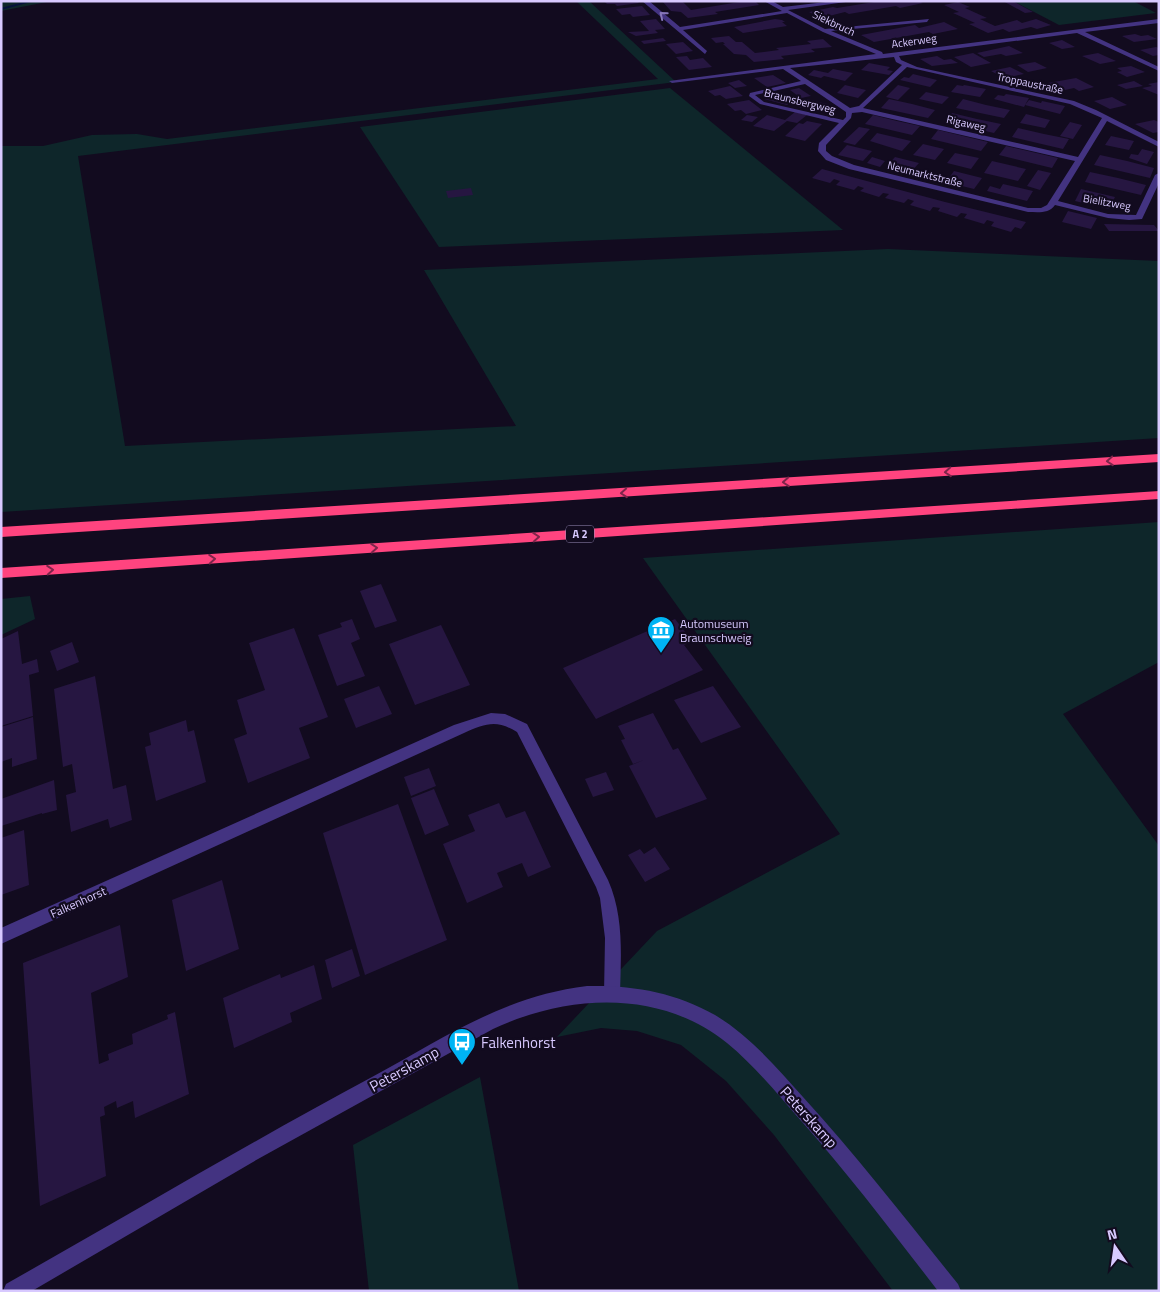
<svg xmlns="http://www.w3.org/2000/svg" width="1160" height="1292" font-family="'Titillium Web',sans-serif">
  <style>
    .green { fill: #0e262a }
    .lines { fill: none; stroke-linecap: round; stroke-linejoin: round }
    .stream { fill: #06113d; fill-rule: evenodd }
    .building { fill: #261641 }
    .minor { fill: #433381; fill-rule: evenodd }
    .tertiary { fill: #433381; fill-rule: evenodd }
    .motorway { fill: #ff447f; fill-rule: evenodd }
    .oneway { stroke: #8676ba }
    .oneway2 { stroke: #7d254a }
    .labels { text-anchor: middle; dominant-baseline: central; stroke-width: 4.5; stroke-linejoin: round; paint-order: stroke }
    .far-street-label { font-size: 11px; fill: #d8c9ff; stroke: #120b1f }
    .shield { fill: #120b1f; stroke: #9d90bc; stroke-width: 1 }
    .shield-label { font-size: 11px; font-weight: bold; fill: #d8c9ff }
    .poi-label { font-size: 12px; fill: #d8c9ff; stroke: #120b1f; text-anchor: start }
    .street-label { font-size: 12px; fill: #d8c9ff; stroke: #120b1f }
    .near-poi-label { font-size: 15px; fill: #d8c9ff; stroke: #120b1f; text-anchor: start }
    .near-street-label { font-size: 15px; fill: #d8c9ff; stroke: #120b1f }
  </style>
  <rect width="100%" height="100%" fill="#120b1f"/>
  <g class="green">
    <path d="M5 1H52L1 11V2Z"/>
    <path d="M576 1H589L676 82 78 156 125 446 516 426 424 270 888 249 1159 261V438L1 512V146H43L92 135 137 134 167 139 658 79Z"/>
    <path d="M1013 1H1133L1156 13 1059 25Z"/>
    <path d="M670 88 843 230 439 247 360 127Z"/>
    <path d="M1159 522V662L1063 714 1159 846V1291H893L774 1135 726 1081 681 1045 637 1031 601 1028 557 1037 657 931 840 834 643 558Z"/>
    <path d="M30 596 35 619 1 635V599Z"/>
    <path d="M480 1077 519 1291H369L353 1145Z"/>
  </g>
  <g class="lines">
    <path class="stream" d="M28 1H34L1 10V8Z"/>
  </g>
  <g class="building">
    <path d="M604 1H637L639 3 617 6 615 4H607Z"/>
    <path d="M662 1H682L691 10 739 2 737 1H755L759 5 715 12 718 14 688 18 681 12 671 11Z"/>
    <path d="M880 1H918L923 3 900 8 896 6 849 14 845 12 821 18 809 12 833 7 837 8Z"/>
    <path d="M1003 1H1013L1033 12 1025 13Z"/>
    <path d="M958 2 970 7 965 8 987 18 980 19 995 26 1017 20 1022 23 1036 19 1051 25 1037 29 1031 27 1009 32 1003 29 988 33 969 24 975 23 953 13 959 12 944 5Z"/>
    <path d="M642 6 650 15 633 17 630 14 622 15 616 9Z"/>
    <path d="M656 19 665 29 655 30 658 33 636 36 628 32 649 31 640 21Z"/>
    <path d="M775 19 782 20 785 22H782L787 26 743 33 734 27Z"/>
    <path d="M944 22 958 29 933 34 929 32 874 42 861 35 915 25 919 28Z"/>
    <path d="M1135 34 1141 36 1148 35 1157 39 1134 42 1122 36Z"/>
    <path d="M729 36 736 42H742L755 53 779 50 776 48 811 44 807 41 823 39 832 47 811 49 815 52 781 56 784 59 754 62 746 55 734 54 723 44H725L723 42 716 43 711 38Z"/>
    <path d="M663 38 666 41 644 44 641 41Z"/>
    <path d="M1062 40 1075 47 1062 49 1049 43Z"/>
    <path d="M683 42 693 51 676 54 666 44Z"/>
    <path d="M1009 46 1023 53 1006 56 1001 54 984 57 977 53Z"/>
    <path d="M1156 47 1159 48V55L1153 56 1140 50Z"/>
    <path d="M973 53 991 63 971 67 954 57Z"/>
    <path d="M1098 53 1116 61 1100 64 1082 56Z"/>
    <path d="M687 56 690 60 703 58 712 67 689 70 676 57Z"/>
    <path d="M937 56 944 60 951 59 958 63 932 66 920 59Z"/>
    <path d="M1035 62 1047 68 1028 72 1017 65Z"/>
    <path d="M869 63 890 67 887 70 893 71 889 75 861 70Z"/>
    <path d="M1131 66 1145 72 1127 77 1117 72 1122 71 1117 68Z"/>
    <path d="M1010 67 1024 74 1004 78 991 71Z"/>
    <path d="M833 69 853 73 845 81 824 76 821 78 808 75 814 70 828 73Z"/>
    <path d="M913 74 937 80 930 87 900 80 904 77 909 78Z"/>
    <path d="M773 75 786 83 767 87 754 78Z"/>
    <path d="M1076 78 1094 87 1079 91 1074 88 1065 90 1057 86 1044 89 1037 85Z"/>
    <path d="M739 80 747 86 735 88 728 83Z"/>
    <path d="M1134 81 1143 86 1126 89 1117 85Z"/>
    <path d="M1159 82V95L1142 88 1152 86 1148 84Z"/>
    <path d="M845 85 866 90 858 98 837 93Z"/>
    <path d="M898 85 910 88 898 100 886 97Z"/>
    <path d="M957 85 963 86 964 85 986 89 980 97 951 92Z"/>
    <path d="M730 86 743 96 726 99 720 95 715 96 708 91Z"/>
    <path d="M799 88 811 96 801 98 790 90Z"/>
    <path d="M774 92 796 98 787 105 764 99Z"/>
    <path d="M926 92 949 97 942 104 919 99Z"/>
    <path d="M1006 94 1029 98 1024 107 994 99 998 95 1004 96Z"/>
    <path d="M1112 97 1127 105 1110 109 1094 101Z"/>
    <path d="M807 99 827 104 819 112 798 107Z"/>
    <path d="M889 99 912 104 935 110 928 118 881 108Z"/>
    <path d="M963 99 986 105 1010 110 1004 118 956 108Z"/>
    <path d="M749 100 762 110 746 114 741 110 735 111 727 104Z"/>
    <path d="M1029 100 1041 103 1042 101 1065 106 1060 114 1025 105Z"/>
    <path d="M795 112 807 115 797 123 787 121 774 131 753 126 767 115 785 120Z"/>
    <path d="M952 113 977 119 1001 124 994 133 945 122Z"/>
    <path d="M1026 114 1050 120 1045 128 1020 123Z"/>
    <path d="M747 115 758 117 752 122 741 120Z"/>
    <path d="M873 115 897 121 920 126 912 135 865 124Z"/>
    <path d="M1154 120 1159 122V132L1153 133 1135 124Z"/>
    <path d="M807 121 822 124 805 141 785 136 799 123 803 124Z"/>
    <path d="M1070 122 1082 125 1073 139 1060 136Z"/>
    <path d="M859 127 870 129 855 145 843 142Z"/>
    <path d="M1018 128 1044 134 1069 139 1063 149 1012 137Z"/>
    <path d="M938 130 988 142 981 151 931 139Z"/>
    <path d="M877 133 911 141 902 151 870 141Z"/>
    <path d="M1111 136 1134 141 1129 150 1105 145Z"/>
    <path d="M923 144 944 149 935 160 913 155Z"/>
    <path d="M847 145 872 151 863 161 838 155Z"/>
    <path d="M1006 146 1058 158 1052 168 999 155Z"/>
    <path d="M1142 149 1154 152 1147 164 1129 158 1131 154 1138 155Z"/>
    <path d="M955 153 979 158 971 169 947 163Z"/>
    <path d="M1100 155 1127 161 1154 168 1150 178 1094 165Z"/>
    <path d="M872 157 885 161 880 167 867 163Z"/>
    <path d="M895 157 919 163 911 172 887 166Z"/>
    <path d="M992 161 1026 169 1018 181 984 173Z"/>
    <path d="M822 169 945 202 1026 222 1021 229 1015 227 1011 232 991 226 994 222 987 220 984 224 964 218 967 214 961 213 957 217 938 211 940 208 933 207 930 211 910 205 914 201 908 199 904 203 885 198 889 194 883 193 879 197 860 191 864 188 858 186 854 190 836 185 840 181 834 179 830 183 812 178Z"/>
    <path d="M1038 170 1051 173 1040 190 1027 186Z"/>
    <path d="M954 171 982 178 974 189 946 182Z"/>
    <path d="M1090 172 1118 178 1146 185 1141 195 1085 182Z"/>
    <path d="M1003 184 1033 191 1027 201 987 191 990 186 1000 189Z"/>
    <path d="M471 188 473 195 448 198 446 191Z"/>
    <path d="M1081 189 1115 197 1109 209 1075 201Z"/>
    <path d="M1068 211 1097 218 1091 229 1062 222Z"/>
    <path d="M1104 224 1154 225 1159 231H1109Z"/>
    <path d="M381 584 397 621 375 628 360 591Z"/>
    <path d="M352 619 360 639 351 643 365 676 337 686 318 635 342 627 340 623Z"/>
    <path d="M675 619 692 641 684 645 703 670 596 719 563 668Z"/>
    <path d="M441 625 470 685 415 705 389 644Z"/>
    <path d="M294 628 328 717 299 728 310 758 248 783 234 739 247 734 237 700 265 690 249 643Z"/>
    <path d="M18 631 22 664 37 659 39 672 29 675 33 716 1 726V639Z"/>
    <path d="M72 642 79 662 57 671 50 651Z"/>
    <path d="M95 676 113 789 126 785 132 820 110 828 108 819 71 832 66 795 76 792 72 764 63 767 54 689Z"/>
    <path d="M379 686 392 714 356 728 344 699Z"/>
    <path d="M713 686 741 727 701 743 674 700Z"/>
    <path d="M653 713 673 750 678 748 707 799 656 818 629 766 644 760 633 764 621 740 625 739 618 726Z"/>
    <path d="M33 717 37 759 12 767V758L1 762V727Z"/>
    <path d="M186 720 188 732 194 730 206 782 156 801 145 747 151 745 149 733Z"/>
    <path d="M429 768 436 786 411 796 404 777Z"/>
    <path d="M606 772 614 790 593 797 585 779Z"/>
    <path d="M54 780 57 810 42 814V813L1 826V799Z"/>
    <path d="M434 789 449 825 425 835 411 798Z"/>
    <path d="M499 803 506 818 525 811 551 867 528 877 522 863 497 873 503 887 467 903 443 844 475 831 468 815Z"/>
    <path d="M398 804 447 940 365 975 323 833Z"/>
    <path d="M24 830 29 885 1 895V838Z"/>
    <path d="M655 847 670 869 645 882 628 855 640 849 644 854Z"/>
    <path d="M222 880 239 949 186 971 172 900Z"/>
    <path d="M120 925 128 977 91 993 99 1064 109 1060 108 1054 133 1044 132 1034 168 1019 167 1015 175 1012 189 1094 135 1118 133 1101 117 1108 116 1101 104 1107 105 1115 100 1117 106 1176 40 1206 23 963Z"/>
    <path d="M352 949 360 976 332 988 325 960Z"/>
    <path d="M314 965 322 999 290 1013 292 1022 234 1048 223 998 280 974 281 978Z"/>
  </g>
  <g class="lines">
    <g class="minor">
      <path d="M642 1H649L680 27 782 11 764 1H772L783 7 834 1H853L788 10 825 29 929 19 927 22 831 31 882 52 883 54 1159 19V23L1085 32 1159 67V71L1077 33 899 56 901 60 917 67 1074 101 1096 110 1159 142V147L1107 121 1058 201 1108 214 1136 215 1155 175 1159 173V183L1142 219 1129 220 1108 218 1055 205C1049 214 1038 212 1028 212L849 169 826 160 818 151 819 143 839 123 760 104 749 96 750 93 801 81 783 69 672 83 669 81 876 54 823 32 787 13 683 30 707 51 705 54ZM894 57 896 62 902 65 859 106 850 108 790 68ZM907 67 1070 104 1102 118 1078 157 863 108ZM805 84 846 112V117L843 120 764 102 755 95ZM862 112 1075 161 1047 205 1041 208H1028L854 165 832 156 826 151V145L851 118 852 113Z"/>
      <path d="M491 713 505 714 527 724 608 880C624 916 621 955 620 994L618 1000 612 1002 606 1000 604 994 605 938 600 898 596 887 517 732C496 719 485 724 464 733L1 944V928L454 725Z"/>
    </g>
    <path class="tertiary" d="M587 986C632 985 675 992 715 1015 750 1036 776 1067 803 1097 858 1157 907 1221 958 1284L961 1291H938C894 1234 850 1176 803 1123 778 1095 755 1066 727 1043 660 989 568 994 493 1029L258 1159 32 1291H3L6 1284C128 1215 249 1143 372 1077 444 1038 504 996 587 986Z"/>
    <g class="motorway">
      <path d="M1159 454V462L1 537V527Z"/>
      <path d="M1159 491V499L1 578V568Z"/>
    </g>
  </g>
  <defs><path id="oneway-chevron" d="M-2-3.5L2.5 0L-2 3.5" fill="none" stroke-width="1.6" stroke-linecap="round" stroke-linejoin="round" transform="scale(1.25)"/></defs>
  <use class="oneway" href="#oneway-chevron" transform="translate(663 15) rotate(-141)"/>
  <g class="oneway2">
    <use href="#oneway-chevron" transform="translate(1110 461) rotate(176)"/>
    <use href="#oneway-chevron" transform="translate(948 472) rotate(176)"/>
    <use href="#oneway-chevron" transform="translate(786 482) rotate(176)"/>
    <use href="#oneway-chevron" transform="translate(624 493) rotate(176)"/>
    <use href="#oneway-chevron" transform="translate(536 537) rotate(-4)"/>
    <use href="#oneway-chevron" transform="translate(374 548) rotate(-4)"/>
    <use href="#oneway-chevron" transform="translate(212 559) rotate(-4)"/>
    <use href="#oneway-chevron" transform="translate(50 570) rotate(-4)"/>
  </g>
  <defs>
    <symbol id="museum-pin" viewBox="-11 -11 22 30"><path d="M0 17L-7.5 6A9.5 9.5 0 1 1 7.5 6Z" fill="#00b4f4" stroke="#120b1f"/><path d="M0-6L6-3V-2H-6V-3ZM-5-1h2V3h-2ZM-1-1h2V3h-2ZM3-1h2V3H3ZM-6 4H6V6H-6Z" fill="#fff"/></symbol>
    <symbol id="bus-pin" viewBox="-11 -11 22 30"><path d="M0 17L-7.5 6A9.5 9.5 0 1 1 7.5 6Z" fill="#00b4f4" stroke="#120b1f"/><path d="M-5-6H5V4H4V6H2V4H-2V6H-4V4H-5ZM-3.5-4V0h7V-4ZM-3.5 1.2v1.5H-2V1.2ZM2 1.2v1.5H3.5V1.2Z" fill="#fff"/></symbol>
  </defs>
  <g fill-rule="evenodd">
    <use href="#museum-pin" x="645" y="614" width="32" height="43"/>
    <use href="#bus-pin" x="446" y="1026" width="32" height="43"/>
  </g>
  <g class="labels">
    <g class="far-street-label">
      <text transform="translate(834 23) rotate(25)">Siekbruch</text>
      <text transform="translate(914 41) rotate(-8)">Ackerweg</text>
      <text transform="translate(1030 83) rotate(12)">Troppaustraße</text>
      <text transform="translate(800 101) rotate(14)">Braunsbergweg</text>
      <text transform="translate(966 123) rotate(13)">Rigaweg</text>
      <text transform="translate(925 174) rotate(14)">Neumarktstraße</text>
      <text transform="translate(1107 202) rotate(10)">Bielitzweg</text>
    </g>
    <rect class="shield" x="566" y="525.5" width="28" height="17" rx="4"/>
    <g class="shield-label">
      <text x="580" y="534">A 2</text>
    </g>
    <g class="poi-label">
      <text x="680" y="623">Automuseum<tspan x="680" dy="14">Braunschweig</tspan></text>
    </g>
    <g class="street-label">
      <text transform="translate(78 902) rotate(-24)">Falkenhorst</text>
    </g>
    <g class="near-poi-label">
      <text x="481" y="1042">Falkenhorst</text>
    </g>
    <g class="near-street-label">
      <text transform="translate(404 1069) rotate(-29)">Peterskamp</text>
      <text transform="translate(809 1117) rotate(48)">Peterskamp</text>
    </g>
  </g>
  <rect width="1160" height="1292" fill="none" stroke="#d8c9ff" stroke-width="5"/>
  <g transform="translate(1115 1247) rotate(347)" stroke="#120b1f" stroke-width="4" paint-order="stroke">
  <path d="M0-4L9 19L0 12L-9 19Z" fill="#d8c9ff"/>
  <text y="-8" font-size="14" font-weight="bold" text-anchor="middle" fill="#d8c9ff">N</text>
  </g>
</svg>
